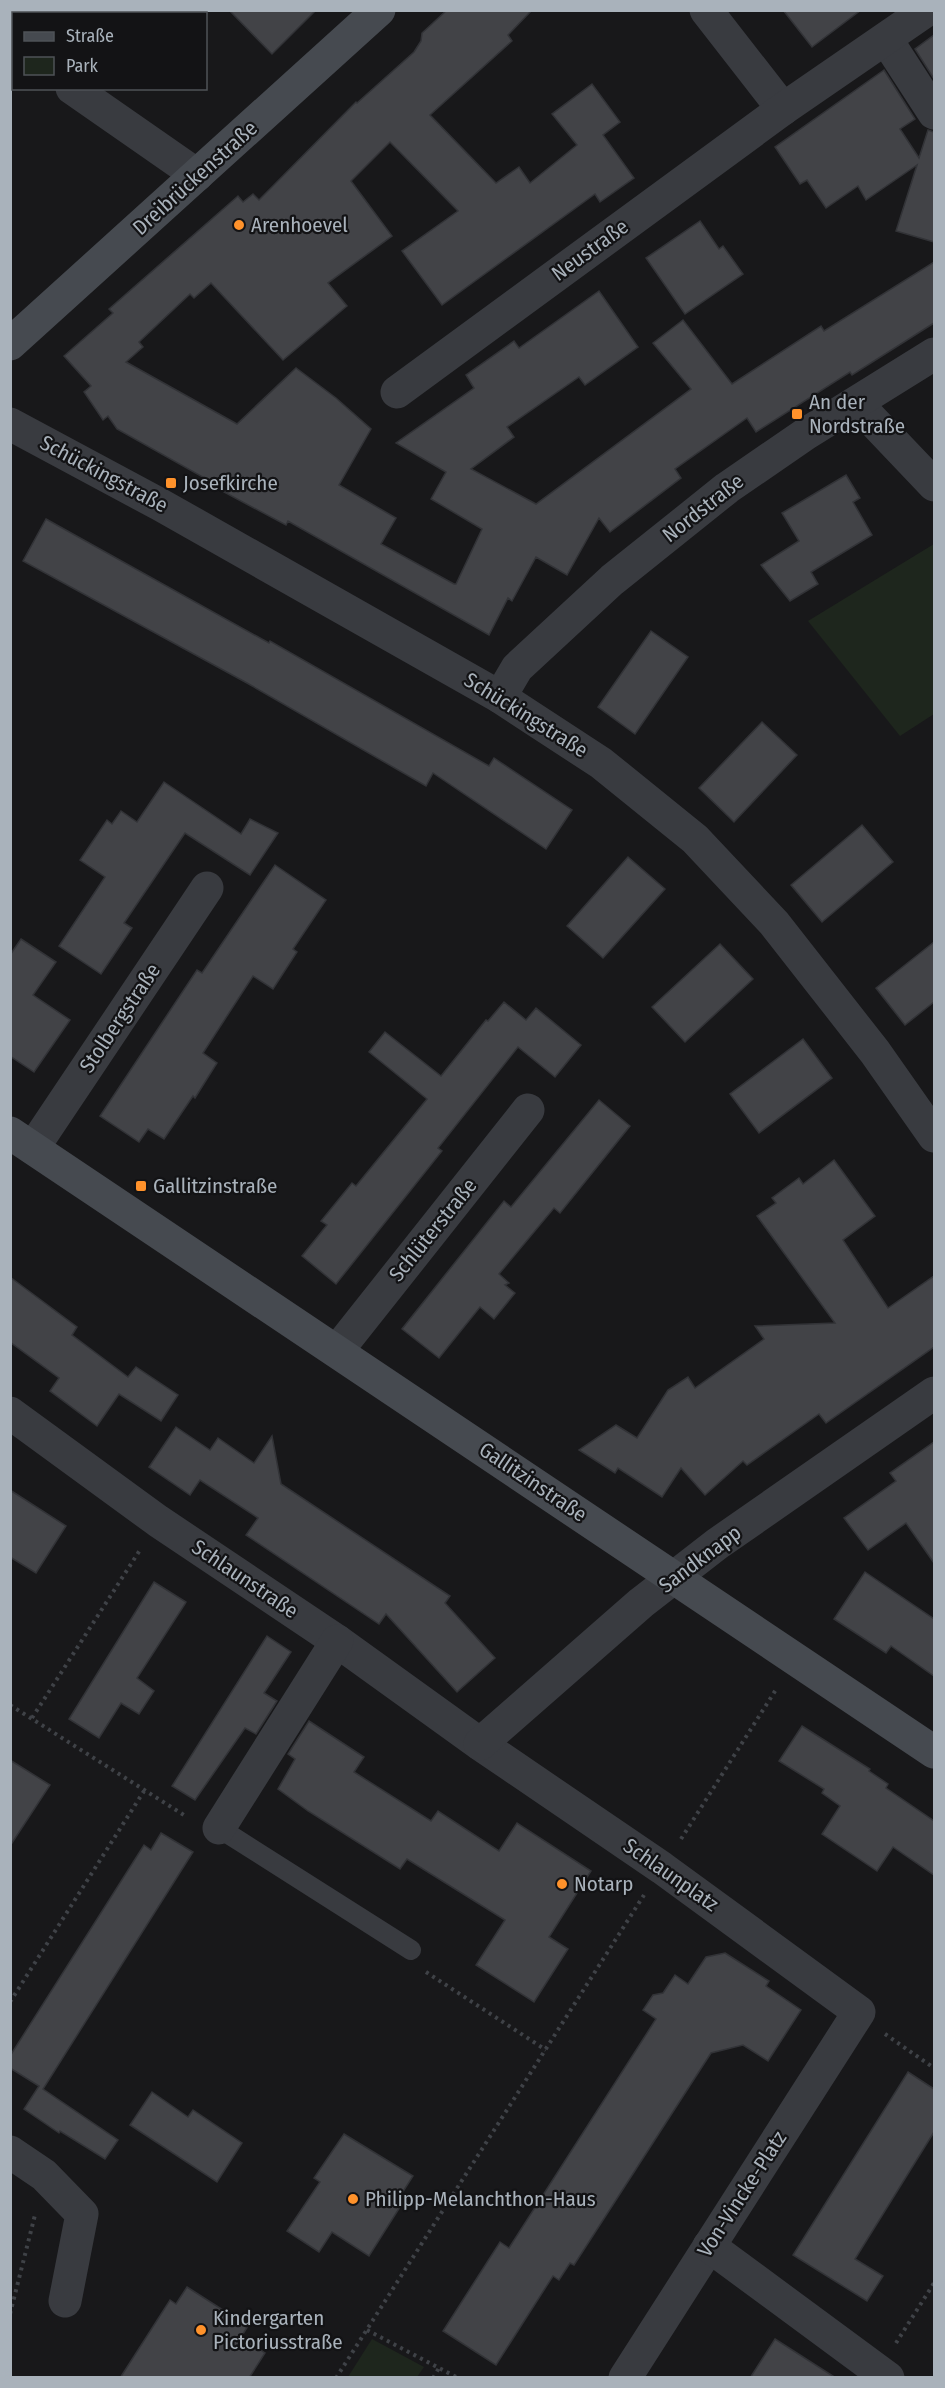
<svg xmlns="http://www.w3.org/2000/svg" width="945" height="2388" font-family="'Fira Sans Condensed',sans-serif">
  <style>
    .green { fill: #1e261d }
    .building { fill: #424347; stroke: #323337; stroke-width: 1.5 }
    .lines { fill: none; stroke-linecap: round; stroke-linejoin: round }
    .path { stroke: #3f4247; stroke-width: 4; stroke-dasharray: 3 4.5; stroke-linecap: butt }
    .lane { stroke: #393b40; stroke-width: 20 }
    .street { stroke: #393b40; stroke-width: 33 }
    .secondary { stroke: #464a50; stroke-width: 33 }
    .poi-dot { fill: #ff922b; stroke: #131315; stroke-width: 2 }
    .labels { text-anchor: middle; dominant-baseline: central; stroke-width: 4.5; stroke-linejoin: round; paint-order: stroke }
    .street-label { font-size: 21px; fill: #a9b2bb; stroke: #131315 }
    .poi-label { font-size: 21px; fill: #a9b2bb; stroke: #131315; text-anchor: start }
  </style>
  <rect width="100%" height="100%" fill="#18181a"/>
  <g class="green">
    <path d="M934 544V714L900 736 808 621Z"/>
    <path d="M372 2339 424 2367 417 2377H348Z"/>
  </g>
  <g class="building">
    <path d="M229 10H316L272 54Z"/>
    <path d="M447 10H532L508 35 512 41 430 115 496 183 519 167 530 183 577 145 552 114 592 84 620 122 603 135 634 178 600 202 595 194 442 305 402 251 458 211 390 142 351 181 392 236 328 283 347 306 283 360 211 283 194 298 190 294 139 342 143 347 126 362 237 424 296 368 336 398 371 429 339 485 396 518 381 544 454 584H456L482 529 431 499 446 472 396 443 474 388 466 375 514 341 519 348 599 291 638 347 585 385 579 377 507 427 514 437 471 469 536 504 691 389 653 343 683 320 732 384 821 326 824 331 934 262V323L852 375 850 372 756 432 747 418 675 469 681 478 610 532 599 518 567 575 536 557 512 601 508 598 489 635 288 521 286 525 209 484 210 481 117 429 108 416 103 420 84 392 91 386 64 356 113 313 109 309 238 196 243 202 253 194 259 200 356 102 357 103 414 52 421 41 422 33Z"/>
    <path d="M783 10H861L812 47Z"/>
    <path d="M934 35V79L915 49Z"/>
    <path d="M884 70 915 119 900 129 919 158 928 130 934 132V242L896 231 917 165 866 200 858 186 826 208 807 180 800 184 775 147Z"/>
    <path d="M700 221 719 249 723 246 743 274 685 314 646 258Z"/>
    <path d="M846 475 860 498 853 502 872 535 811 572 818 584 790 601 761 565 799 541 782 513Z"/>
    <path d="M46 519 269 643 270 641 489 766 494 758 572 810 546 849 433 773 426 786 247 683 23 561Z"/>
    <path d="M651 631 688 657 635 734 598 707Z"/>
    <path d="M762 722 797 755 734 822 699 788Z"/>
    <path d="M164 782 241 834 250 819 278 833 250 875 185 833 124 923 132 928 101 974 59 946 105 877 80 860 107 820 112 824 121 811 137 822Z"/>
    <path d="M862 825 893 862 822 922 791 885Z"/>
    <path d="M628 857 665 889 603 958 567 926Z"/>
    <path d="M275 865 326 900 293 949 297 952 273 989 253 976 203 1053 217 1063 195 1098 193 1096 164 1139 148 1129 139 1142 100 1116 197 970 202 973Z"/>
    <path d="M21 939 56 962 33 995 70 1020 34 1072 10 1056V955Z"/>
    <path d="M934 942V1002L905 1025 876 988Z"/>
    <path d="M720 944 753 979 685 1042 652 1007Z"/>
    <path d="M504 1002 526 1020 536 1008 581 1045 555 1077 518 1047 438 1148 442 1151 336 1284 302 1256 327 1225 321 1221 352 1183 356 1186 427 1099 369 1052 385 1032 441 1076 486 1020 488 1021Z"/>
    <path d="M803 1039 832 1078 759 1133 730 1094Z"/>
    <path d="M599 1100 630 1126 560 1213 554 1208 499 1274 509 1283 505 1285 515 1293 494 1319 480 1307 439 1358 402 1329 504 1201 511 1207Z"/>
    <path d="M834 1160 875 1216 843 1240 888 1308 934 1276V1347L826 1423 819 1414 747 1465 743 1461 705 1495 681 1468 662 1497 618 1468 615 1473 579 1450 616 1425 637 1438 668 1390 688 1377 695 1388 764 1339 755 1326 835 1323 757 1216 776 1203 772 1198 799 1178 803 1184Z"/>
    <path d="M10 1277 77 1327 72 1335 128 1377 136 1367 178 1395 161 1421 119 1394 97 1426 50 1391 59 1378 10 1342Z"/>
    <path d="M176 1427 210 1450 218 1438 254 1463 272 1436 281 1484 450 1596 445 1603 495 1658 457 1692 386 1614 379 1624 246 1535 258 1518 200 1480 190 1495 149 1467Z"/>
    <path d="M934 1442V1563L906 1523 868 1550 844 1518 896 1481 890 1473Z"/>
    <path d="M10 1490 66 1526 36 1573 10 1557Z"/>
    <path d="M865 1572 934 1619V1676L891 1646 886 1653 834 1619Z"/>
    <path d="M154 1582 186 1602 185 1604 137 1678 154 1691 139 1714 121 1703 99 1738 69 1719Z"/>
    <path d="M267 1636 291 1652 264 1693 277 1701 256 1734 245 1728 195 1800 172 1786Z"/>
    <path d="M309 1721 364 1757 354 1772 431 1821 438 1811 499 1851 517 1823 591 1871 549 1937 568 1949 534 2002 476 1965 505 1920 407 1859 400 1869 308 1811 278 1789 295 1759 288 1754Z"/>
    <path d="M802 1726 870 1769 869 1771 888 1784 886 1788 934 1821V1875L893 1847 877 1871 822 1834 840 1806 822 1793 824 1789 779 1761Z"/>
    <path d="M10 1760 50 1785 10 1846Z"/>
    <path d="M161 1833 193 1852 43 2089 118 2140 105 2159 60 2131 59 2133 24 2109 39 2086 10 2068V2056L144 1845 151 1850Z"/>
    <path d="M725 1953 769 1981 766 1986 801 2010 768 2061 743 2045 711 2053 574 2265 570 2263 559 2280 553 2276 496 2365 443 2331 500 2242 509 2248 656 2019 643 2010 653 1995 663 1993 675 1975 688 1984 706 1957Z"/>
    <path d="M908 2072 934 2089V2132L855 2259 883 2276 867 2301 793 2255Z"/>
    <path d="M152 2092 188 2117 193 2110 242 2143 217 2182 130 2125Z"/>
    <path d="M344 2134 413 2176 395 2204 400 2207 369 2256 332 2232 319 2252 287 2231 320 2182 314 2178Z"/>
    <path d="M187 2287 248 2326 241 2337 265 2353 249 2378H120L170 2300 176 2304Z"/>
    <path d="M775 2339 836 2378H750Z"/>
  </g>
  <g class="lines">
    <g class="path">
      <path d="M10 1705 187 1817"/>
      <path d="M32 1718 140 1550"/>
      <path d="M681 1839 777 1688"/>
      <path d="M426 1972 546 2050"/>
      <path d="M10 2002 144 1791"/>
      <path d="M885 2034 934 2068"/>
      <path d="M10 2314 35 2215"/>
      <path d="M367 2330 458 2378"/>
      <path d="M896 2343 934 2283"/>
      <path d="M336 2378 644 1895"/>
      <path d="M433 2378 439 2368"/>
    </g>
    <path class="lane" d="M219 1828 411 1950"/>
    <g class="street">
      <path d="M706 10 783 109"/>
      <path d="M886 39 934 113"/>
      <path d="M10 46 14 48"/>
      <path d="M72 88 197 175"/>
      <path d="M397 392 783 109 927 10"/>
      <path d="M857 404 934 485"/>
      <path d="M10 424 159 504 500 697 601 763 695 839 774 923 875 1052 934 1136"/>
      <path d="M500 697 517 668 612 580 727 488 807 433 934 354"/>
      <path d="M33 1148 207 888"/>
      <path d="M337 1351 528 1110"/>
      <path d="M10 1413 158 1521 337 1641 480 1744 662 1868 859 2012 625 2378"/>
      <path d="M480 1744 641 1603 717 1544 934 1393"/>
      <path d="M219 1828 337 1641"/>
      <path d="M10 2152 44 2175 82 2214 65 2301"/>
      <path d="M709 2246 888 2378"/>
    </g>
    <g class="secondary">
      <path d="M10 344 379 10"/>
      <path d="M10 1133 934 1752"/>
    </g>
  </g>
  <g class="poi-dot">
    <circle cx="239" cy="225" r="6"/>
    <rect x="791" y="408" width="12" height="12" rx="3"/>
    <rect x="165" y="477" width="12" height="12" rx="3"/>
    <rect x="135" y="1180" width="12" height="12" rx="3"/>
    <circle cx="562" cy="1884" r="6"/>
    <circle cx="353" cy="2199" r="6"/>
    <circle cx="201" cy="2330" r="6"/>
  </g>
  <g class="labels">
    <g class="street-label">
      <text transform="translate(195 178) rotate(-42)">Dreibrückenstraße</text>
      <text transform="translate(590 250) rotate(-36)">Neustraße</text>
      <text transform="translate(104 474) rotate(28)">Schückingstraße</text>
      <text transform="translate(703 508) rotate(-38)">Nordstraße</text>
      <text transform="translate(526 715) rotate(32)">Schückingstraße</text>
      <text transform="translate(120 1018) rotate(-56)">Stolbergstraße</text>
      <text transform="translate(433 1230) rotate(-51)">Schlüterstraße</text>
      <text transform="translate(533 1482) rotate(34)">Gallitzinstraße</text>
      <text transform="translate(700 1559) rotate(-37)">Sandknapp</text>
      <text transform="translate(245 1579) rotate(34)">Schlaunstraße</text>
      <text transform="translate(671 1875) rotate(35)">Schlaunplatz</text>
      <text transform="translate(742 2194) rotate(-57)">Von-Vincke-Platz</text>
    </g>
    <g class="poi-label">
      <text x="251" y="225">Arenhoevel</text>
      <text x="809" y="402">An der<tspan x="809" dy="24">Nordstraße</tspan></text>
      <text x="183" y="483">Josefkirche</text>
      <text x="153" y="1186">Gallitzinstraße</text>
      <text x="574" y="1884">Notarp</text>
      <text x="365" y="2199">Philipp-Melanchthon-Haus</text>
      <text x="213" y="2318">Kindergarten<tspan x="213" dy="24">Pictoriusstraße</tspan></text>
    </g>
  </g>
  <rect width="945" height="2388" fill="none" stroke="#a9b2bb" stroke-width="24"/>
  <rect x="12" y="12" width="195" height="78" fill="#131315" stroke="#4f5357" stroke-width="1.5"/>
  <rect x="24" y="32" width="30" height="9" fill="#464a50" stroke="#4f5357" stroke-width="1.5"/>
  <text x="66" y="42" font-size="18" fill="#a9b2bb">Straße</text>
  <rect x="24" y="57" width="30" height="18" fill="#1e261d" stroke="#4f5357" stroke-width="1.5"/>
  <text x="66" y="72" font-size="18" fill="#a9b2bb">Park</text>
</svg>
